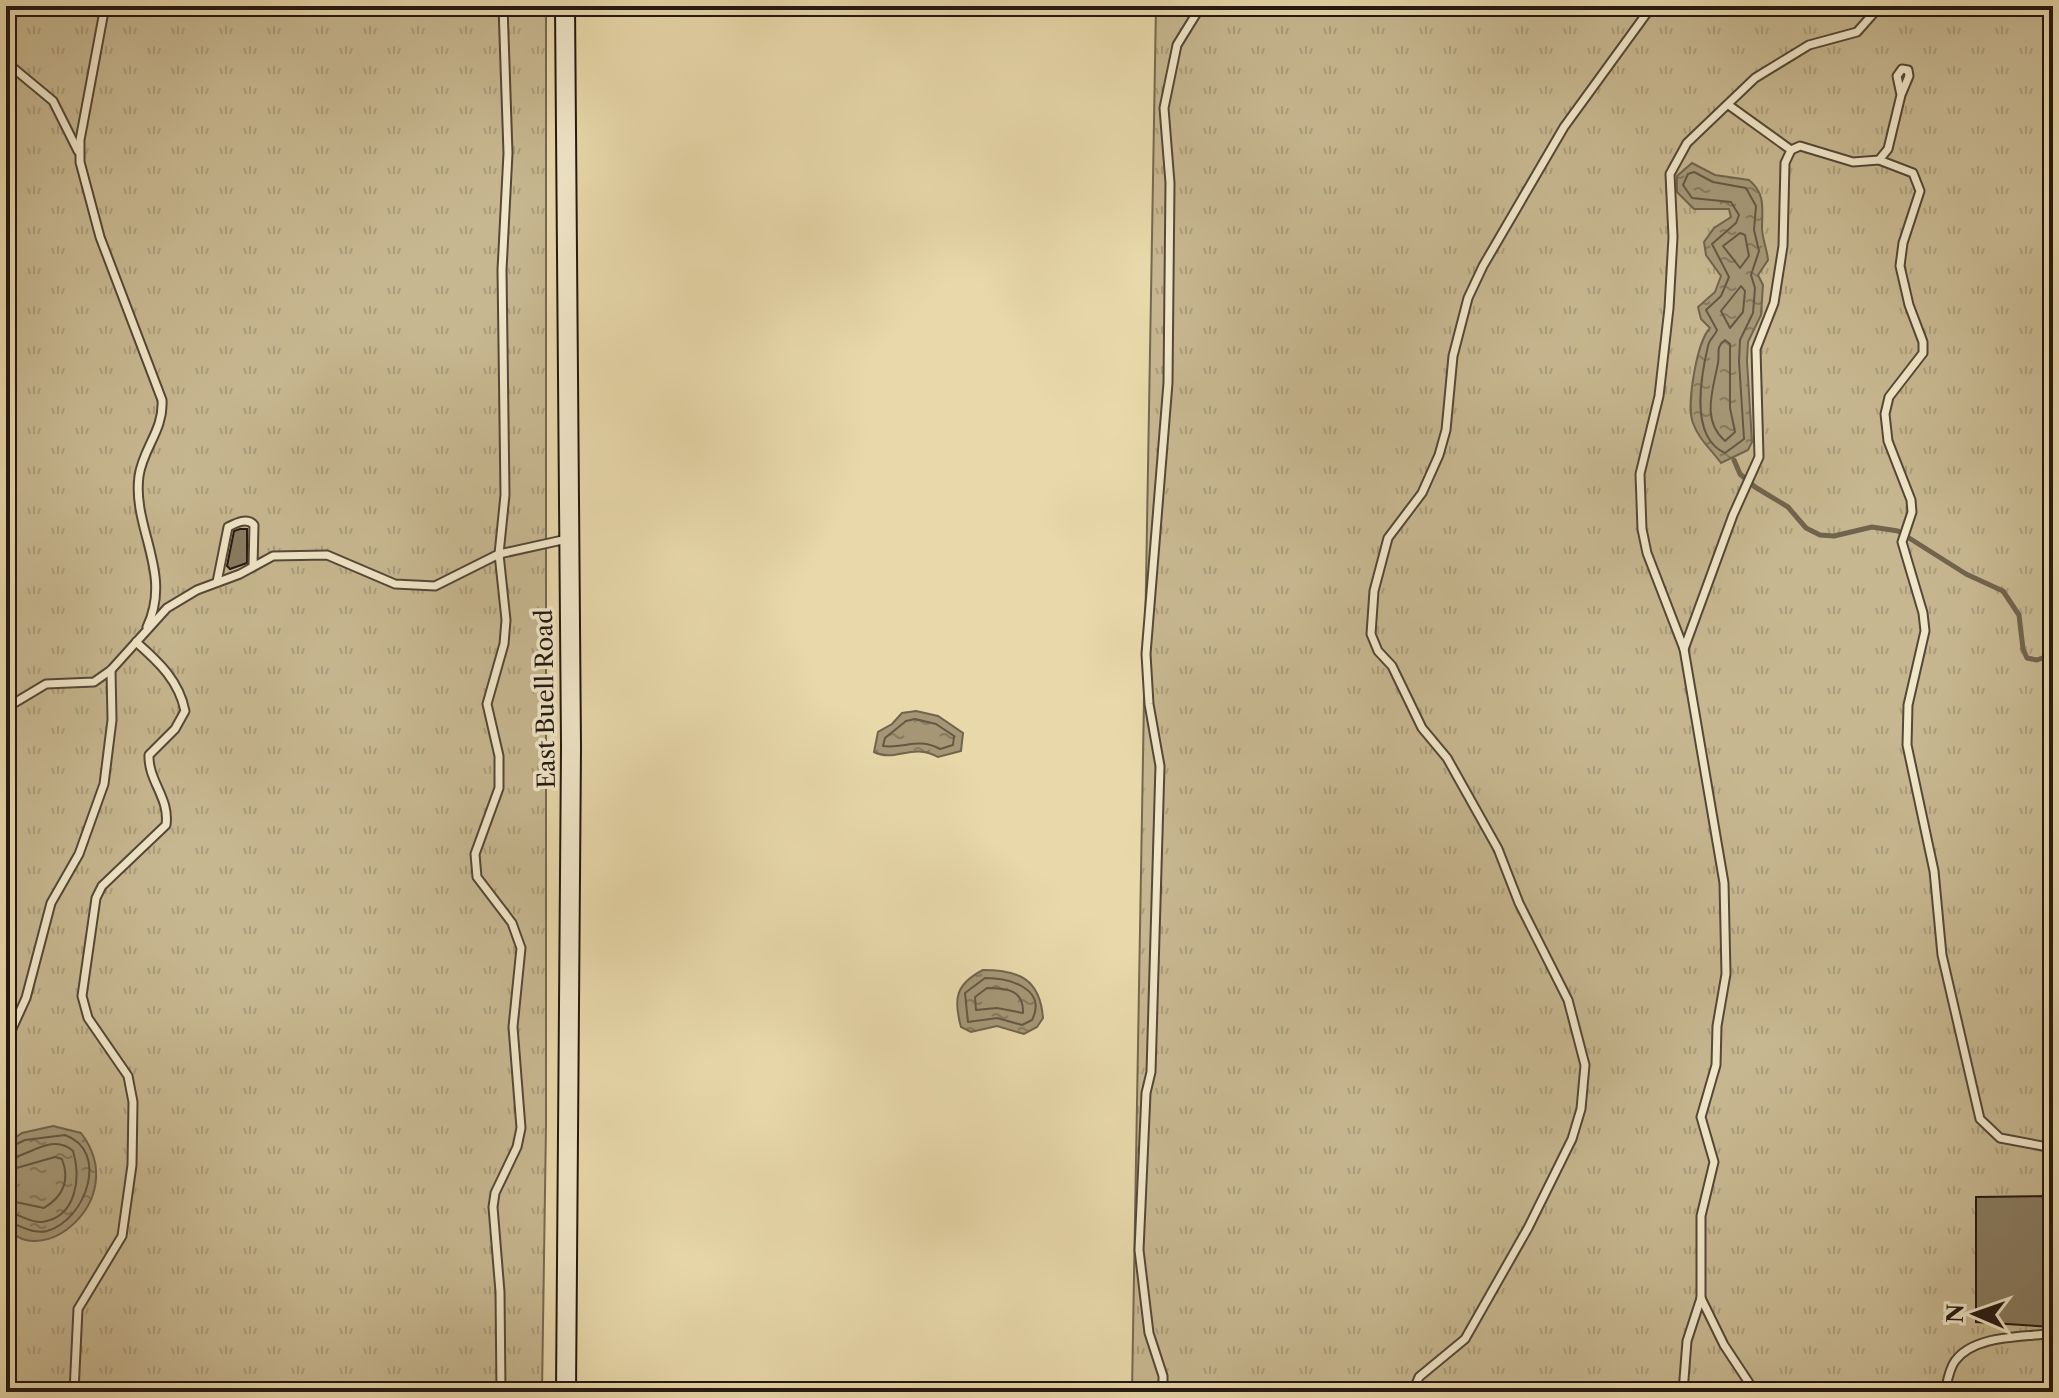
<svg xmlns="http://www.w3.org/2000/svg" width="2059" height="1398" font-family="'Libre Caslon Text',serif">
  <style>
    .grass { fill: url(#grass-tufts); stroke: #756851; stroke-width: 2 }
    .water { fill: url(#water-ripples); stroke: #71644e; stroke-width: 2 }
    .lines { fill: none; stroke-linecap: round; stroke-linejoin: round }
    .shore { stroke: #645844; stroke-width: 2 }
    .stream { stroke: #71644e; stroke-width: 5 }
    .building { fill: #897c61; stroke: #231812; stroke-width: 2 }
    .lane-casing { stroke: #544838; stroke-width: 11 }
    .secondary-casing { stroke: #231812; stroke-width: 22 }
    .lane { stroke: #f0e6c8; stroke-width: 7 }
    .secondary { stroke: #f0e6c8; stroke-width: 18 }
    .labels { text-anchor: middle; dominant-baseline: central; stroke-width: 7; stroke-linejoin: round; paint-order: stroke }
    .street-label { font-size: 24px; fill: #231812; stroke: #f0e6c8 }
  </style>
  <defs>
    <pattern id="grass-tufts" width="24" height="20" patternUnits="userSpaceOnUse" patternTransform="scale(2)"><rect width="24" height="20" fill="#c7b790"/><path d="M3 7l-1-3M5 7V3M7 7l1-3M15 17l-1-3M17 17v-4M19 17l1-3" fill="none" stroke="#ab9d7b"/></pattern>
    <pattern id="water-ripples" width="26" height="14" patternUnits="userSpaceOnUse" patternTransform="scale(2)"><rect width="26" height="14" fill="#a59776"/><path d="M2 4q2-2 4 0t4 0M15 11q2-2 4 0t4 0" fill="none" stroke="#867a5f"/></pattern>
  </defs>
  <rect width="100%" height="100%" fill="#e8d8aa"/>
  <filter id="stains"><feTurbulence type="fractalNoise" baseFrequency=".0025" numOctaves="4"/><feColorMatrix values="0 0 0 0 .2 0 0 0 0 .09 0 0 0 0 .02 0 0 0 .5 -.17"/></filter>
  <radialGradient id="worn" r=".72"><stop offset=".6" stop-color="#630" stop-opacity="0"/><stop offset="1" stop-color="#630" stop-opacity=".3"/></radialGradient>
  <g class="grass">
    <path d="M6 6H546V1125L542 1392H6Z"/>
    <path d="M1156 6H2053V1392H1132Z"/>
  </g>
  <g class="water">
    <path d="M1692 163 1715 175 1749 180C1766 194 1762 209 1762 228 1762 238 1767 249 1768 260L1758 275 1763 285 1761 315 1748 342 1747 361 1752 442 1748 450 1721 463C1712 450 1699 440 1693 423 1686 405 1697 341 1710 328L1701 319 1698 307 1715 292 1721 276 1706 255 1704 242 1714 228 1731 217 1729 209H1694L1677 192V176Z"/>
    <path d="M916 711 938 716 963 733 961 751 938 757C912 742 895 763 874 752L878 732 892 724 902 713Z"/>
    <path d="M983 970C1019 970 1040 979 1043 1018L1037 1027 1024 1034 997 1026 971 1032 961 1027C953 998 956 984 983 970Z"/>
    <path d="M53 1126 81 1133C133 1201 37 1274 6 1225V1144L22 1133Z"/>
  </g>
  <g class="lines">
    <g class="shore">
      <path d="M1694 172 1713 182 1746 188 1756 206 1754 230 1759 251 1751 275 1755 288 1753 313 1740 340 1739 361 1744 439 1725 453C1689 437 1701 376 1708 346 1709 339 1715 336 1717 330L1706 310 1721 296 1729 277 1712 244 1736 223 1739 215 1731 202 1692 198 1683 185 1688 174Z"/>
      <path d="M1740 233 1745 235 1749 256 1740 268 1723 246Z"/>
      <path d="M1741 286 1745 291 1743 312 1730 328 1721 311Z"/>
      <path d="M1725 340 1730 344V408L1735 432 1725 441C1701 420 1713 390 1718 363 1720 352 1715 348 1725 340Z"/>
      <path d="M915 719 936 724 954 736 953 745 940 749C918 737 904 749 883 746L885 738 906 721Z"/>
      <path d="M985 978C1008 978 1048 988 1032 1020L1022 1025 997 1018 968 1022 965 993Z"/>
      <path d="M987 988C1007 988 1024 990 1023 1013L997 1008 976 1010 975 997Z"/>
      <path d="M6 1149 25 1140 65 1135C110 1151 86 1220 47 1231 32 1235 20 1224 6 1222"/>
      <path d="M6 1159C27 1158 52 1132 73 1151 81 1177 77 1217 42 1222 29 1223 19 1213 6 1212"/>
      <path d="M6 1171 55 1157 62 1159C70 1180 64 1196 44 1208L6 1200"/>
    </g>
    <path class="stream" d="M1734 460 1740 474 1755 487 1788 507 1806 528 1820 535 1834 536 1872 527 1898 531 1966 574 2003 591 2019 615 2023 649 2027 658 2037 660 2053 654"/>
  </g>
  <g class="building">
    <path d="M240 529H247V563L230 569 227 566 234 531Z"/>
    <path d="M2053 1196V1327L1976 1322V1197Z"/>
  </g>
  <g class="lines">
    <defs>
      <g id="lane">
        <path d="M105 6 80 140V162L100 237 162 400C164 430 143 448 139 476 132 528 173 573 147 627"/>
        <path d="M6 62 53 101 78 151"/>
        <path d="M1791 150 1800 146 1853 162 1879 160 1888 149 1901 95 1897 76 1902 69 1908 70 1909 76 1901 95"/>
        <path d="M1879 160 1913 173 1920 191 1903 243 1900 266 1909 305 1923 342V353L1889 397 1885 414 1888 441 1911 500 1912 512 1902 542 1923 613 1925 631 1908 705 1907 745 1934 871 1942 955 1980 1119 2000 1138 2053 1148"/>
        <path d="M217 582 228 527C236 523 247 517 254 525L253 566"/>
        <path d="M1684 649 1733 515 1759 457 1756 349 1774 303 1783 246 1785 163 1791 150 1730 106"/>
        <path d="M6 708 46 684 94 682 111 670 167 608 197 590 240 574 273 556 327 555 395 584 435 586 499 554 567 539"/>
        <path d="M6 1042 26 998 51 903 79 854 104 784 112 720 111 670"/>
        <path d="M1701 1298 1724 1345 1755 1392"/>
        <path d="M6 1346V1357"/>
        <path d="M74 1392 78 1309 122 1236 132 1165 133 1102 128 1076 88 1018 82 996 96 898 102 886 166 825C170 798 148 781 149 755L175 729 185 711C179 681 159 662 136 642"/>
        <path d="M501 1392 500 1292 493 1207 495 1193 517 1147 521 1128 513 1027 521 948 512 923 477 877 475 854 499 788V756L487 704 504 644 506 620 499 554 505 495 502 270 508 153 503 6"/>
        <path d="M1163 1392V1376L1149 1333 1139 1250 1146 1093 1151 1072 1160 766 1149 704 1146 654 1168 383 1170 183 1164 108 1177 45 1201 6"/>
        <path d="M1413 1392 1419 1377 1465 1339 1528 1228 1572 1139 1581 1109 1585 1065 1568 1000 1519 903 1498 849 1447 758 1422 728 1392 666 1378 651 1371 634 1374 591 1388 538 1422 493 1439 455 1446 430 1453 356 1468 298 1483 266 1564 127 1652 6"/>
        <path d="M1683 1392 1687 1341 1701 1298V1216L1714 1162 1701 1117 1716 1065 1717 1026 1726 974 1724 883 1684 649 1647 553 1642 529 1640 474 1659 396 1669 308 1673 237 1670 174 1687 143 1755 78 1809 45 1857 32 1880 6"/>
        <path d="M1945 1392C1947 1383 1949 1369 1955 1361 1975 1334 2023 1338 2053 1333"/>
      </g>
      <path id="secondary" d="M565 6 571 747 566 1392"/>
    </defs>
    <use href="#lane" class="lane-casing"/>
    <use href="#secondary" class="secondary-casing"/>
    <use href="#lane" class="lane"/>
    <use href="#secondary" class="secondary"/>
  </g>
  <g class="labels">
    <g class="street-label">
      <text transform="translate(545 699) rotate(-91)">East Buell Road</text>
    </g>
  </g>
  <rect width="2059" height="1398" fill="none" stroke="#e8d8aa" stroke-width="32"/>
  <rect x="8" y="8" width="2043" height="1382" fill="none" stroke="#231812" stroke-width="4"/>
  <rect x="16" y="16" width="2027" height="1366" fill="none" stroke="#231812" stroke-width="2"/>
  <g transform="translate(1975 1314) rotate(272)" stroke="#f0e6c8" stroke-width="6" paint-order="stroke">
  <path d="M0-6L14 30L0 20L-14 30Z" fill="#231812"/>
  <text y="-12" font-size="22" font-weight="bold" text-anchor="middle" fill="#231812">N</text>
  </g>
  <rect width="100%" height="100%" filter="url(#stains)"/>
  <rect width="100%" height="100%" fill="url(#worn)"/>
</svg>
